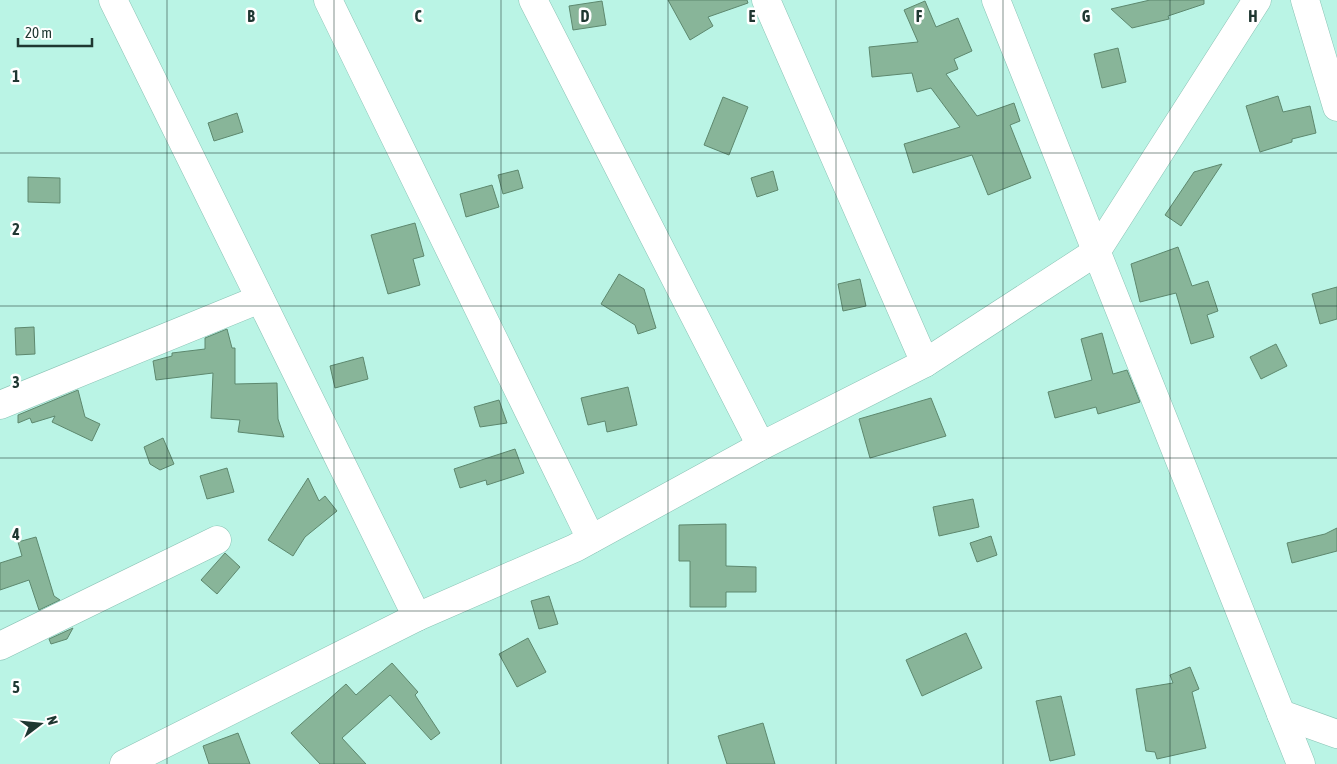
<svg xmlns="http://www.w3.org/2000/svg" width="1337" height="764" font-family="'Asap Condensed',sans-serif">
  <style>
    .building { fill: #88b599; stroke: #5d886e }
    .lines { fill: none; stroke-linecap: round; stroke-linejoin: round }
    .minor-casing { stroke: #8ac3b5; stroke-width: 29 }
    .tertiary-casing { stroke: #8ac3b5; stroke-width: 29 }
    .minor { stroke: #fff; stroke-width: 28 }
    .tertiary { stroke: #fff; stroke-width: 28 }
    .grid { fill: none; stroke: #1f3731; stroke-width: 1; stroke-opacity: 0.55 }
    .grid-label { font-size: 16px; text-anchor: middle; font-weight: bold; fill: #1f3731; stroke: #fff; stroke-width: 5; stroke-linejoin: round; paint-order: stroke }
  </style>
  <rect width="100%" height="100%" fill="#baf4e5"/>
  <g class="building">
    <path d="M668 0H747L748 3 708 17 713 26 690 40Z"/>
    <path d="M1150 0H1204V4L1168 16 1169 19 1132 28 1111 9Z"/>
    <path d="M602 1 606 25 573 30 569 6Z"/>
    <path d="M925 1 936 27 958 18 972 51 954 59 958 69 946 74 977 116 1014 103 1020 121 1010 125 1031 178 988 195 972 155 913 173 904 144 960 127 931 88 917 92 912 73 872 77 869 47 918 42 904 10Z"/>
    <path d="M1118 48 1126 82 1102 88 1094 54Z"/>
    <path d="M1278 96 1283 112 1310 106 1316 133 1292 139V142L1260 152 1246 106Z"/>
    <path d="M723 97 748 107 729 155 704 145Z"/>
    <path d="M237 113 243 132 214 141 208 123Z"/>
    <path d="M1222 164 1181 226 1165 215 1194 172Z"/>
    <path d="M518 170 523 188 503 194 498 175Z"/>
    <path d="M773 171 778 190 757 197 751 178Z"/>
    <path d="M28 177 60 178V203L28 202Z"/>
    <path d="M492 185 499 207 466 217 460 194Z"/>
    <path d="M415 223 424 256 413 259 420 285 388 294 371 235Z"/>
    <path d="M1178 247 1192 286 1208 281 1218 311 1207 315 1214 337 1191 344 1176 293 1140 302 1131 264Z"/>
    <path d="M619 274 644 289 656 328 638 334 635 325 601 304Z"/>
    <path d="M860 279 866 306 843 311 838 284Z"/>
    <path d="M1337 287V319L1320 324 1312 294Z"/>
    <path d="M34 327 35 354 16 355 15 328Z"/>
    <path d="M227 329 232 348H235V384L277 383 278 419 284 437 238 432 240 420 211 418 213 373 156 380 153 361 172 356V353L205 349V338Z"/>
    <path d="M1102 333 1113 374 1127 370 1140 402 1098 414 1096 407 1055 418 1048 392 1092 380 1081 339Z"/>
    <path d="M1276 344 1287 366 1261 379 1250 357Z"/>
    <path d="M363 357 368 379 335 388 330 366Z"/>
    <path d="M628 387 637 425 607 432 605 421 588 425 581 398Z"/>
    <path d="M78 390 85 417 100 424 92 441 52 422 55 416 32 423 30 418 18 423V415Z"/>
    <path d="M931 398 946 436 870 458 859 419Z"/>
    <path d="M499 400 507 423 480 427 474 407Z"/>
    <path d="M163 438 174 464 160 470 150 464 144 447Z"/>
    <path d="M515 449 524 473 487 485 486 480 460 488 454 469Z"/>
    <path d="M227 468 234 492 207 499 200 476Z"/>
    <path d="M308 478 319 501 325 496 337 511 305 537 293 556 268 540Z"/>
    <path d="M973 499 979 527 939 536 933 507Z"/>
    <path d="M726 524V566L756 567V592H726V607H690V561H679V525Z"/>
    <path d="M1337 528V551L1292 563 1287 543 1325 534Z"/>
    <path d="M991 536 997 555 977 562 970 543Z"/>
    <path d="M36 537 54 596 60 600 39 610 29 580 0 590V563L22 556 18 542Z"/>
    <path d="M225 553 240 567 217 594 201 580Z"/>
    <path d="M549 596 558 624 539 629 531 601Z"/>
    <path d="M73 628 67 639 51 644 49 639Z"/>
    <path d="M966 633 982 668 922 696 906 660Z"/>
    <path d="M528 638 546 672 517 687 499 654Z"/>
    <path d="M392 663 418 692 415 695 440 733 431 740 390 695 342 738 366 764H320L291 733 346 684 356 695Z"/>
    <path d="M1190 667 1199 689 1192 692 1206 748 1157 759 1155 752 1146 751 1136 689 1173 683 1170 675Z"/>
    <path d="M1061 696 1075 755 1050 761 1036 701Z"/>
    <path d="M763 723 775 764H727L718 736Z"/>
    <path d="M238 733 250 764H209L203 746Z"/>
  </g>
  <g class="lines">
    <defs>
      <g id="minor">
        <path d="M113 0 417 617"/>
        <path d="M328 0 591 539"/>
        <path d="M533 0 761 446"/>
        <path d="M766 0 925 363"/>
        <path d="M1305 0 1337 107"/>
        <path d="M0 405 260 299"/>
        <path d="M0 646 217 540"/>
        <path d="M1281 714 1337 734"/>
      </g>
      <g id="tertiary">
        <path d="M996 0 1301 764"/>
        <path d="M124 764 417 617 575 548 761 446 925 363 1096 252 1257 0"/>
      </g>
    </defs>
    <use href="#minor" class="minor-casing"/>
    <use href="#tertiary" class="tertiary-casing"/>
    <use href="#minor" class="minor"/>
    <use href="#tertiary" class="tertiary"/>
  </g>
  <path class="grid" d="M167 0V764M334 0V764M501 0V764M668 0V764M836 0V764M1003 0V764M1170 0V764M0 153H1337M0 306H1337M0 458H1337M0 611H1337"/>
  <g class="grid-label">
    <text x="251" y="22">B</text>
    <text x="418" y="22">C</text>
    <text x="585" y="22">D</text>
    <text x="752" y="22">E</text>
    <text x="919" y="22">F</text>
    <text x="1086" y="22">G</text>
    <text x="1253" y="22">H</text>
    <text x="16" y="82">1</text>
    <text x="16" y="235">2</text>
    <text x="16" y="388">3</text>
    <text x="16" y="540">4</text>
    <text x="16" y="693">5</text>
  </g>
  <g transform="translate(40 724) rotate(74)" stroke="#ffffff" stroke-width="4" paint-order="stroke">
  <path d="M0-4L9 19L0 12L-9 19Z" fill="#1f3731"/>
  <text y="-8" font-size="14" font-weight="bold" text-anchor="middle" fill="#1f3731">N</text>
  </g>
  <path d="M18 38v8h74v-8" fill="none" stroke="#1f3731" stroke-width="2.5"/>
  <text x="25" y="38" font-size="15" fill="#1f3731" stroke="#ffffff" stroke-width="4" paint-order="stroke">20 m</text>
</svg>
